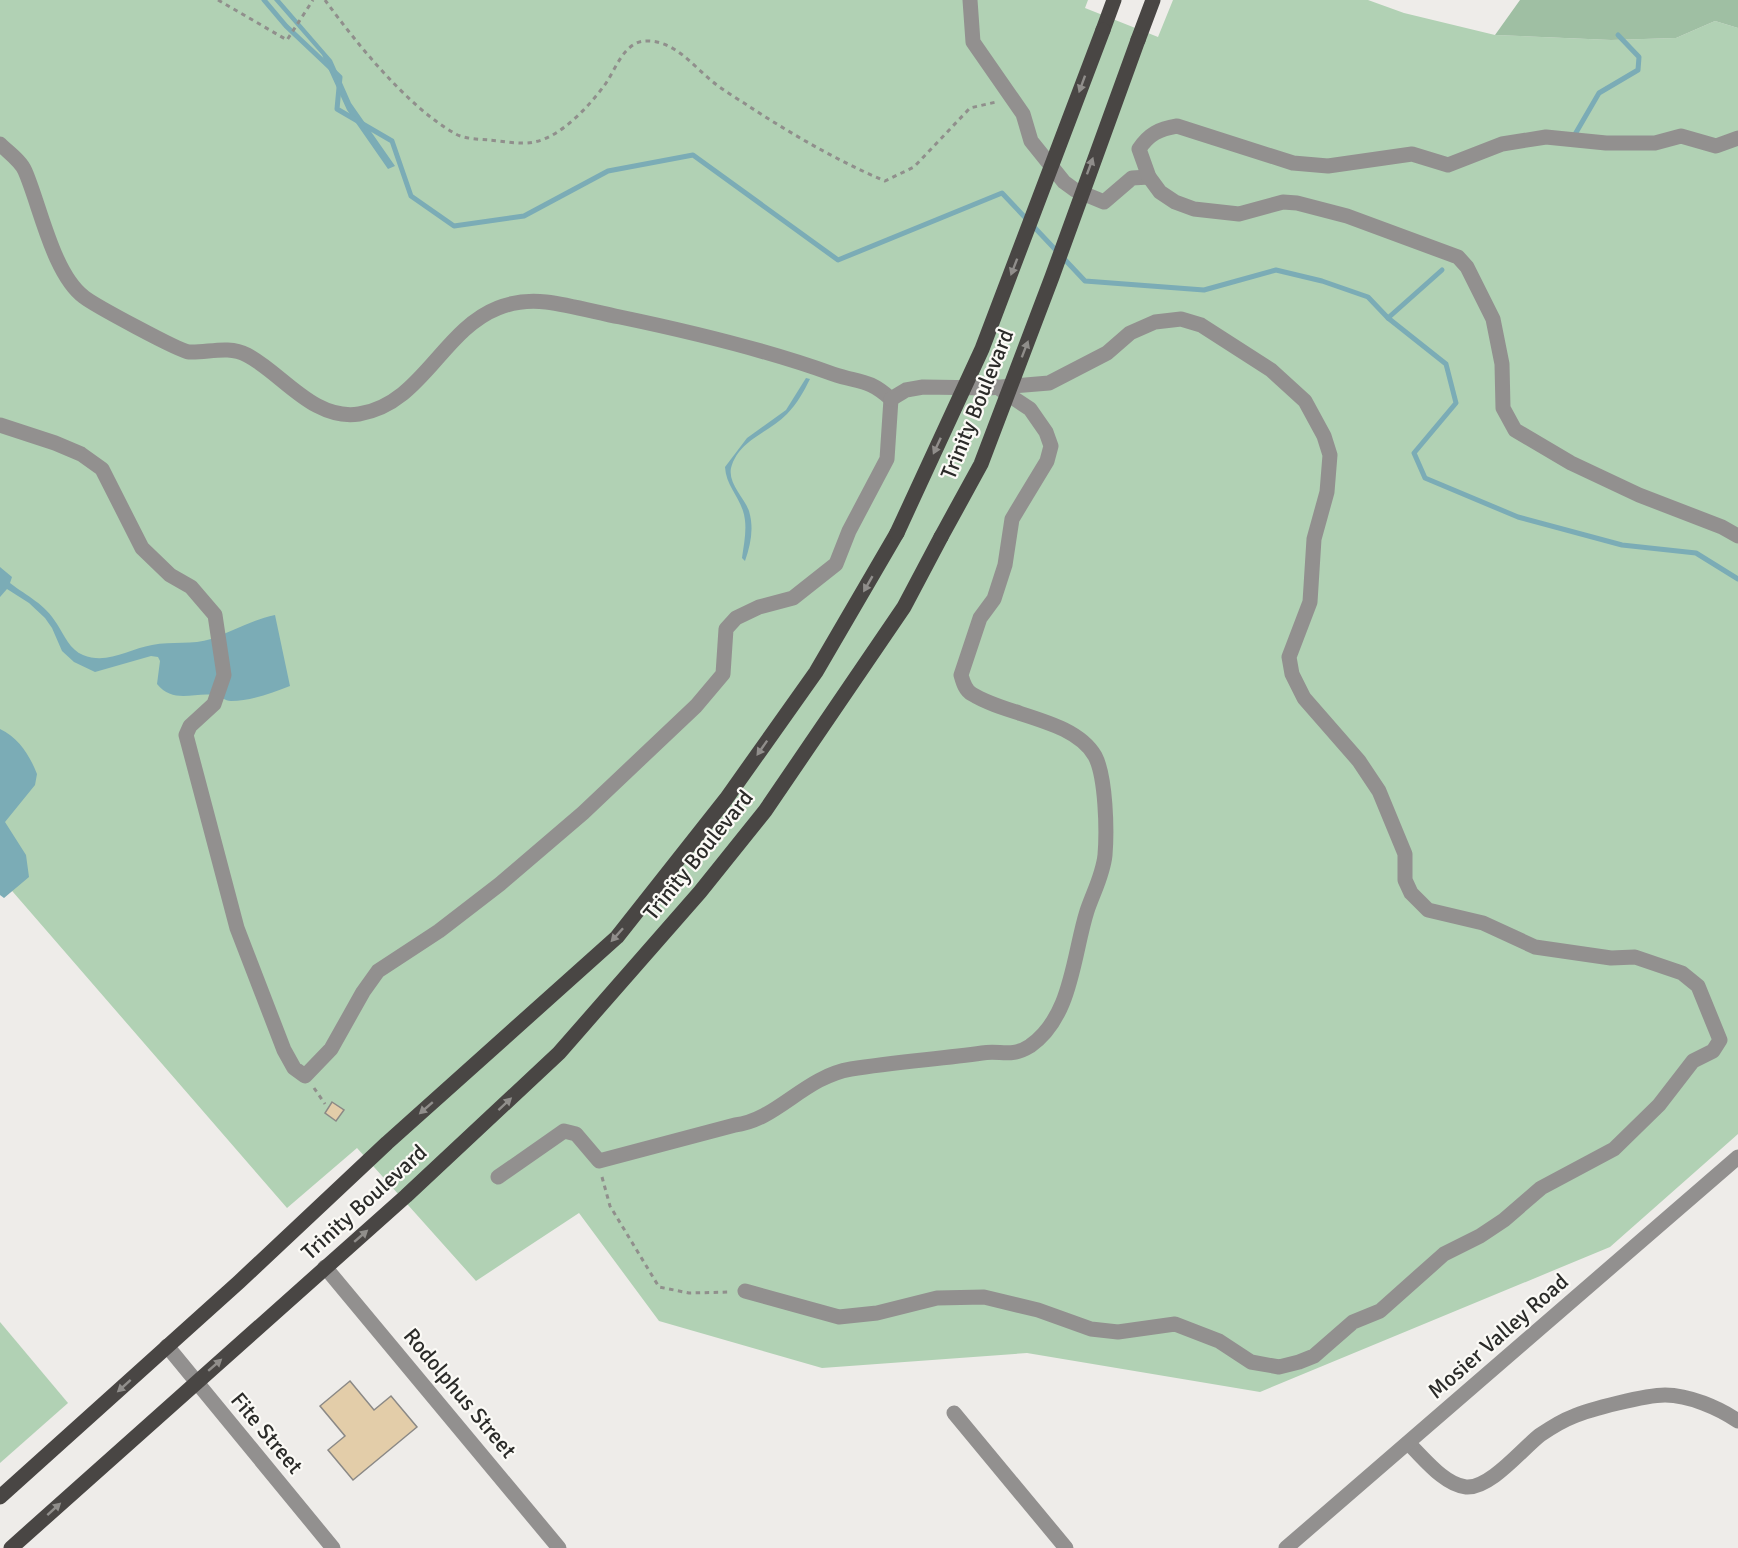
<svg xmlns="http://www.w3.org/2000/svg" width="1738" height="1548" font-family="Signika,sans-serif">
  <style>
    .green { fill: #b1d1b4 }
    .forest { fill: #9fbfa3 }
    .water { fill: #7bacb6 }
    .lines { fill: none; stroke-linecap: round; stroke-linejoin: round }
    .stream { stroke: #7bacb6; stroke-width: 5 }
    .building { fill: #e3cda9; stroke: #8b8986; stroke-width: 1.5 }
    .path { stroke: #908f8c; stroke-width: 3; stroke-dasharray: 4.5 4.5; stroke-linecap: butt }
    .minor { stroke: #92908f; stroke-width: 15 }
    .major { stroke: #494644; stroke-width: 15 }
    .major-bridge { stroke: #494644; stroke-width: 15 }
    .oneway { fill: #908e8b }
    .labels { text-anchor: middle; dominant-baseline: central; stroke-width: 4.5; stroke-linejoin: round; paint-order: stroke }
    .street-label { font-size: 22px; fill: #2b2b29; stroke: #fbfaf6 }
  </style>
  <rect width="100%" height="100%" fill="#eeece9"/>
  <g class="green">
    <path d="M0 0H1088L1085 8 1158 37 1173 0H1368L1404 13 1495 35 1611 40 1676 38 1715 21 1738 28V1134L1610 1247 1260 1392 1027 1353 822 1368 659 1321 579 1213 476 1281 357 1148 287 1208 0 877Z"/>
    <path d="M0 1322 68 1403 0 1463Z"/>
  </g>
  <path class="forest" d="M1520 0H1738V28L1715 21 1676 38 1611 40 1495 35Z"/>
  <g class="water">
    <path d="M274 0H280L332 60 351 103 395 166 388 169 347 110 322 55Z"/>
    <path d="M806 378 810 379C804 391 797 404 787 414 769 433 739 439 731 468 728 484 744 497 749 511 754 528 751 544 745 561L742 558C744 543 748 526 743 511 738 495 726 485 725 467L747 438 786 410Z"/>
    <path d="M0 567 12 577 10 583C28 597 44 603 57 624 64 635 70 650 83 655 107 665 129 649 152 645 172 641 193 645 211 639 233 631 252 620 275 615L290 686C272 693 251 701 231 701 225 701 220 696 214 695 194 692 173 704 157 684L160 661 158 657 151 656 95 672 74 662 62 651 52 628 45 618 29 603 7 589 0 597Z"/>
    <path d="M0 729C19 738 30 756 37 774L35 785 5 822 26 855 29 877 4 898 0 895Z"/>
  </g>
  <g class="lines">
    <g class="stream">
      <path d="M264 0 286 26 340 77 337 109 392 141 411 196 454 226 524 216 608 171 693 155 838 260 1002 193 1085 281 1204 290 1276 270 1322 281 1368 297 1388 318 1446 364 1456 403 1414 453 1425 478 1518 517 1622 545 1696 553 1738 579"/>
      <path d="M1574 136 1599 93 1638 70 1639 57 1618 35"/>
      <path d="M1388 318 1442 270"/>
    </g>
  </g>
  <g class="building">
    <path d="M332 1102 344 1110 336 1121 325 1113Z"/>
    <path d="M350 1381 374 1410 391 1396 417 1427 353 1480 328 1450 345 1436 320 1406Z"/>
  </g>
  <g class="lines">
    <g class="path">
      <path d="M218 0 287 40 313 0"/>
      <path d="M325 0C357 44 407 106 454 133 463 139 478 139 489 140 503 141 521 145 534 142 561 137 588 107 604 86 616 70 624 39 649 41 676 42 693 66 713 82 724 91 738 99 750 107 793 135 838 161 885 181L914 167 970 108 996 102"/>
      <path d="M314 1088 325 1104"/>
      <path d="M602 1177 610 1206 659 1287 689 1293 731 1292"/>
    </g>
    <g class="minor">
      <path d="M970 0 973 42 1023 114 1031 141 1064 182 1075 190 1104 202 1132 178 1149 177"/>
      <path d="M1738 138 1716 146 1681 136 1655 143H1606L1546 137 1502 144 1448 165 1412 154 1328 166 1293 163 1177 126C1159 129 1149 134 1139 149L1149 177 1160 192 1175 202 1194 209 1239 214 1283 202 1297 203 1347 216 1458 257 1467 267 1493 319 1502 364 1503 408 1515 430 1571 463 1639 495 1722 527 1738 536"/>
      <path d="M0 144C8 152 21 161 25 171 40 205 53 274 84 297 94 305 179 351 189 352 208 353 228 345 247 355 282 373 313 421 359 414 422 404 442 330 498 308 513 302 529 300 546 302 570 305 595 312 620 317 692 332 764 349 833 374 859 383 868 378 891 399"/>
      <path d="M0 425 55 443 81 454 102 469 142 548 170 575 191 587 215 615 224 675 214 704 190 726 186 735 237 928 284 1050 294 1068 305 1076 331 1049 363 992 378 971 439 931 500 884 583 813 696 706 723 674 726 629 736 618 759 607 793 598 836 564 849 531 887 459 891 399"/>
      <path d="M498 1177 564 1131 576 1134 599 1161 735 1125C777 1120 804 1077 851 1069 895 1062 939 1059 982 1053 1001 1050 1011 1058 1030 1046 1072 1017 1073 955 1087 911 1093 893 1103 875 1105 855 1107 831 1106 777 1095 756 1074 719 1007 716 972 694 965 690 963 682 961 675L980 618 994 599 1005 565 1012 519 1047 461 1051 446 1046 432 1030 409 997 387"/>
      <path d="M325 1267 559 1548"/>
      <path d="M745 1291 839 1317 877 1313 937 1298 984 1297 1038 1310 1091 1329 1118 1332 1175 1324 1219 1341 1251 1362 1279 1367 1299 1362 1314 1356 1353 1322 1380 1311 1444 1254 1480 1236 1504 1220 1541 1188 1614 1149 1659 1105 1693 1061 1713 1051 1720 1040 1698 986 1682 973 1635 957 1611 958 1535 947 1483 923 1428 910 1411 893 1405 880V854L1379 791 1359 761 1304 698 1292 674 1289 657 1310 602 1314 539 1327 492 1330 455 1324 436 1305 401 1271 370 1201 325 1181 319 1155 322 1130 333 1107 353 1049 383 989 388 923 387 906 390 891 399"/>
      <path d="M167 1346 333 1548"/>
      <path d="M954 1413 1066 1548"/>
      <path d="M1408 1443C1423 1457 1444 1485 1466 1487 1490 1489 1522 1449 1540 1435 1549 1429 1561 1421 1572 1417 1590 1409 1646 1395 1665 1395 1689 1395 1719 1408 1738 1421"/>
      <path d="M1286 1548 1738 1157"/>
    </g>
    <g class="major">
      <path d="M1103 30 1114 0"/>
      <path d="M1138 40 1153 0"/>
      <path d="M0 1497 239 1282 387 1143 617 937 726 799 816 672 897 533"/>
      <path d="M11 1548 406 1196 559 1053 700 892 765 811 904 607 941 537"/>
    </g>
    <g class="major-bridge">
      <path d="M897 533 982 349 1103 30"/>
      <path d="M941 537 981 464 1052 277 1138 40"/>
    </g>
  </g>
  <defs><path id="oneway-solid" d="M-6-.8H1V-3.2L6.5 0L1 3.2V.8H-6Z" transform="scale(1.5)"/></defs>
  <g class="oneway">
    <use href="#oneway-solid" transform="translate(1082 84) rotate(110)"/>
    <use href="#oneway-solid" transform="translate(1090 166) rotate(-70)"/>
    <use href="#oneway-solid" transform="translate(1014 267) rotate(111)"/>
    <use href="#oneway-solid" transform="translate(1025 349) rotate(-69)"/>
    <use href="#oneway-solid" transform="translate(937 446) rotate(115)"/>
    <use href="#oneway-solid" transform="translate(868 584) rotate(120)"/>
    <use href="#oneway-solid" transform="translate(762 748) rotate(125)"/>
    <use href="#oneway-solid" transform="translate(617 935) rotate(132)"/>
    <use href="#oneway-solid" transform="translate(505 1104) rotate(-43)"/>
    <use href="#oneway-solid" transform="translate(426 1108) rotate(139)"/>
    <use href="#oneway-solid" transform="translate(361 1236) rotate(-41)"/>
    <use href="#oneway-solid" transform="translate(215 1365) rotate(-41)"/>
    <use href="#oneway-solid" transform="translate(124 1386) rotate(138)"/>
    <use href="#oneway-solid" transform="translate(54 1509) rotate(-42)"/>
  </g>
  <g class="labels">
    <g class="street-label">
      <text transform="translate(977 404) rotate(-68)">Trinity Boulevard</text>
      <text transform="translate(698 855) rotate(-51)">Trinity Boulevard</text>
      <text transform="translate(364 1202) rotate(-42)">Trinity Boulevard</text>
      <text transform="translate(1498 1336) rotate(-41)">Mosier Valley Road</text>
      <text transform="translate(460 1393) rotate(50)">Rodolphus Street</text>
      <text transform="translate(267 1433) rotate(50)">Fite Street</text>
    </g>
  </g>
</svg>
